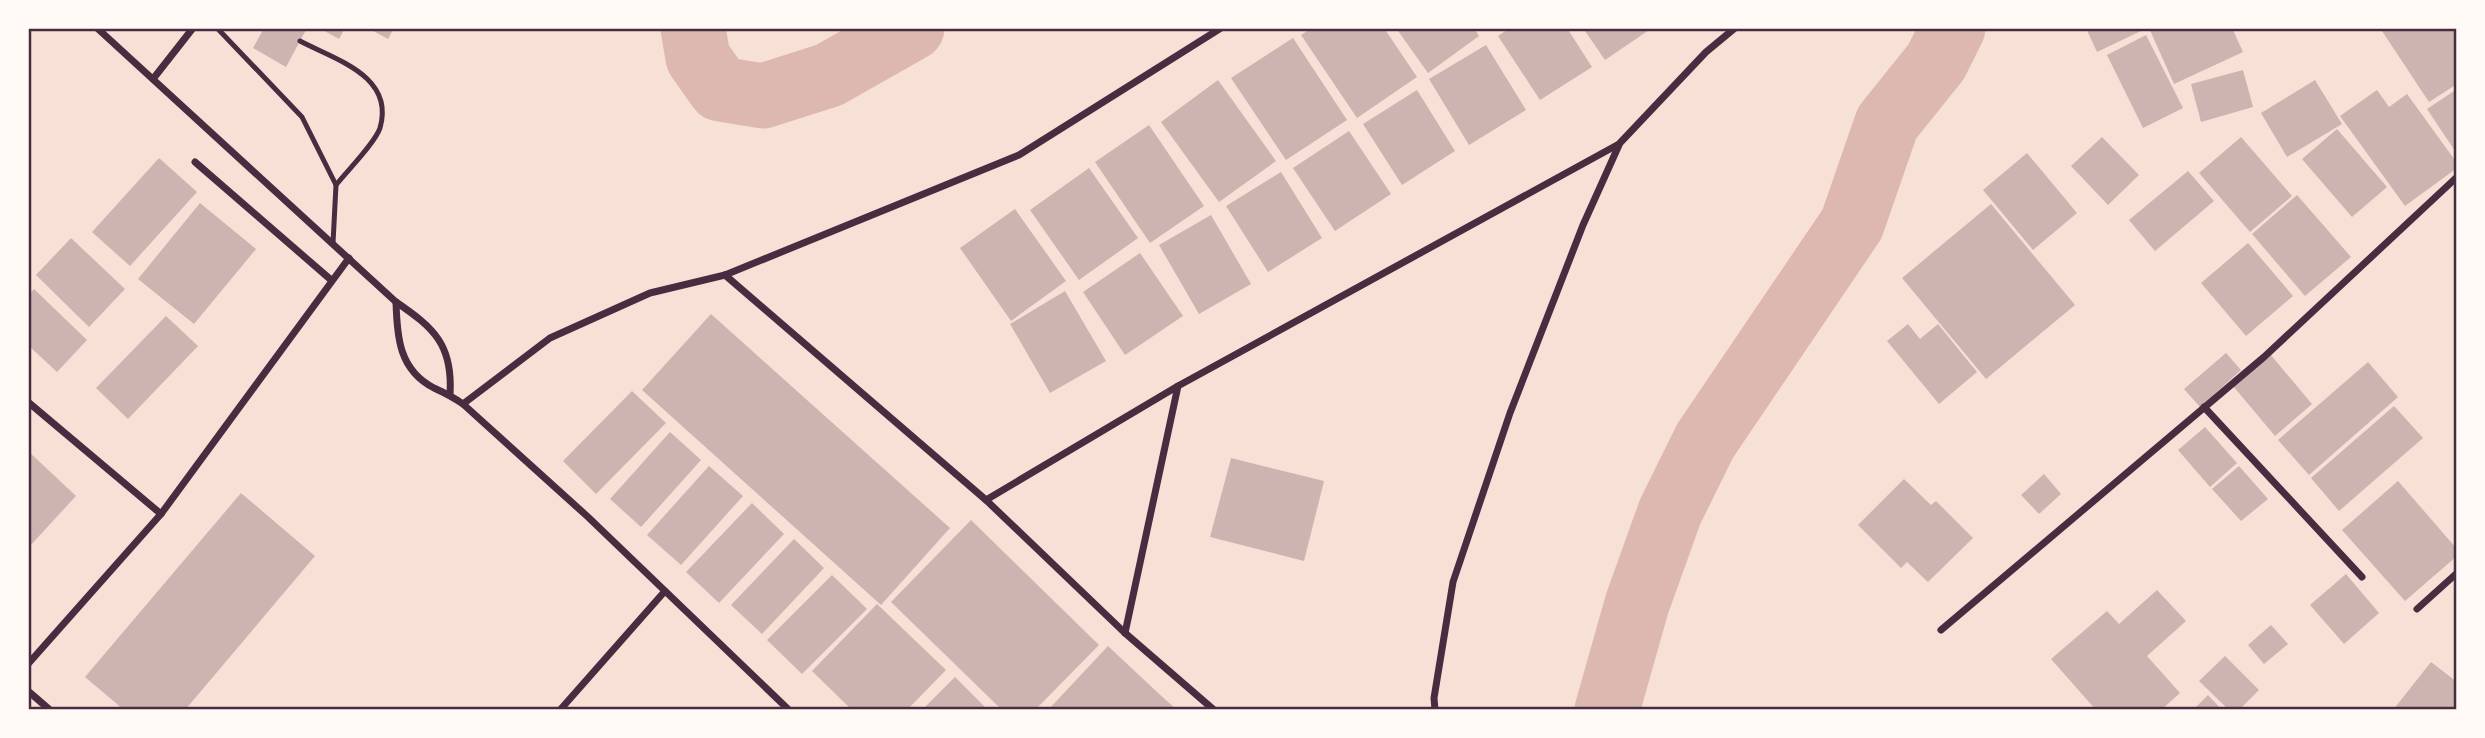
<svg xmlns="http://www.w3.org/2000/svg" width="2485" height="738" font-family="Mulish,sans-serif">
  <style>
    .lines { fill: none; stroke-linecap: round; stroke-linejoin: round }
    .river { stroke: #dcb8b0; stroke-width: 65 }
    .building { fill: #ccb4b1 }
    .service { stroke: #4a2c40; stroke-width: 5 }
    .minor { stroke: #4a2c40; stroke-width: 7 }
    .neatline { fill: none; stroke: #4a2c40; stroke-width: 2.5 }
  </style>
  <rect width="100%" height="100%" fill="#f7e1d7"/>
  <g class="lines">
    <g class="river">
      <path d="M693 28 698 58 720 89 763 96 829 75 912 28"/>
      <path d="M1607 710 1637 604 1670 512 1705 441 1852 224 1887 123 1936 62 1953 28"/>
    </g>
  </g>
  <g class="building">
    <path d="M264 28H307L286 67 253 48Z"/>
    <path d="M319 28H345L339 39Z"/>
    <path d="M368 28H394L388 39Z"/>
    <path d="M1312 28H1384L1417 77 1357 118 1301 35Z"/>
    <path d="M1396 28H1474L1479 36 1428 73Z"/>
    <path d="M1510 28H1567L1592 67 1540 100 1498 36Z"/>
    <path d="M1583 28H1652L1605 60Z"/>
    <path d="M2086 28H2142L2143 30 2097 52Z"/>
    <path d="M2149 28H2232L2243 52 2174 84Z"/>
    <path d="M2380 28H2455L2457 84 2429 102Z"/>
    <path d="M2146 35 2183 108 2143 128 2107 55Z"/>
    <path d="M1293 38 1347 120 1286 160 1231 78Z"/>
    <path d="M1486 45 1526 110 1469 145 1429 79Z"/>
    <path d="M2243 70 2253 107 2201 122 2191 84Z"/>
    <path d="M1218 80 1276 161 1219 202 1161 122Z"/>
    <path d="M2315 80 2342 124 2287 157 2261 113Z"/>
    <path d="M2457 89V154L2427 109Z"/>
    <path d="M1417 90 1455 151 1402 185 1363 124Z"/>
    <path d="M2377 90 2389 107 2407 94 2457 163V168L2405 206 2340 116Z"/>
    <path d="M1149 125 1204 206 1150 243 1095 162Z"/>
    <path d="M2337 129 2387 187 2352 217 2302 159Z"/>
    <path d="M1349 131 1391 194 1335 231 1293 168Z"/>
    <path d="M2102 137 2139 175 2108 205 2071 166Z"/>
    <path d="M2241 137 2292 196 2250 232 2199 173Z"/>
    <path d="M2027 153 2077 213 2033 250 1983 190Z"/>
    <path d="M159 158 197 192 130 266 92 232Z"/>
    <path d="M1089 168 1138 238 1079 280 1030 210Z"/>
    <path d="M2188 171 2214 201 2155 251 2129 220Z"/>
    <path d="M1281 172 1322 238 1268 272 1226 206Z"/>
    <path d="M2297 195 2351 257 2305 296 2252 234Z"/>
    <path d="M200 203 256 249 194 324 138 279Z"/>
    <path d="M1991 204 2075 305 1986 379 1902 278Z"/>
    <path d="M1015 209 1066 281 1011 321 960 248Z"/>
    <path d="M1211 215 1251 284 1199 314 1159 245Z"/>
    <path d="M71 238 125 289 89 327 36 275Z"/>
    <path d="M2248 243 2293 296 2246 336 2201 283Z"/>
    <path d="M1140 253 1183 316 1125 355 1083 292Z"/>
    <path d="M34 289 87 340 57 372 28 345V295Z"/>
    <path d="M1065 291 1106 361 1050 393 1010 324Z"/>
    <path d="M711 314 950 528 881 605 642 390Z"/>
    <path d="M166 316 198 346 128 419 96 388Z"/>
    <path d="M1908 324 1920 339 1938 324 1977 372 1939 404 1887 341Z"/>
    <path d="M2226 353 2241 370 2200 407 2184 389Z"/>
    <path d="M2270 354 2312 404 2275 436 2233 386Z"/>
    <path d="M2368 362 2398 397 2309 475 2278 440Z"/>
    <path d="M632 391 666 423 596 494 563 461Z"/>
    <path d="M2394 406 2423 438 2339 511 2311 478Z"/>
    <path d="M2205 427 2237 463 2210 487 2178 450Z"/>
    <path d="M670 432 701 460 641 527 610 499Z"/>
    <path d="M28 451 76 496 28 548Z"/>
    <path d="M1231 458 1324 481 1304 561 1210 537Z"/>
    <path d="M709 466 743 496 681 565 647 535Z"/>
    <path d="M2239 466 2268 499 2241 521 2212 489Z"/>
    <path d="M2044 474 2061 494 2039 514 2021 495Z"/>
    <path d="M1904 479 1931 505 1936 501 1973 538 1928 582 1907 562 1901 568 1858 525Z"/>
    <path d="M2398 481 2457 549V556L2405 601 2342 530Z"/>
    <path d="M241 493 315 556 185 710H124L85 677Z"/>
    <path d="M752 503 784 534 719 603 686 572Z"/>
    <path d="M971 520 1099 645 1035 710H1002L891 602Z"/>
    <path d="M794 539 824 568 762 634 731 605Z"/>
    <path d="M2346 574 2379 613 2344 644 2310 605Z"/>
    <path d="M832 575 867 609 802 674 767 640Z"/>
    <path d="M2157 590 2186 621 2147 656 2180 693 2161 710H2096L2051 659 2107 611 2119 624Z"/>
    <path d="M877 604 946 670 907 710H852L812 671Z"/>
    <path d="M2271 625 2288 644 2264 664 2248 645Z"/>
    <path d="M1108 646 1157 692 1177 710H1048Z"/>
    <path d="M2225 656 2259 690 2239 710H2229L2199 681Z"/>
    <path d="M2431 662 2457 682V710H2393Z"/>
    <path d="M955 677 986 708 922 710Z"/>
    <path d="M2208 695 2222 710H2193Z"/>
  </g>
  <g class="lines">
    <g class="service">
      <path d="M217 28 302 117 336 185 333 243"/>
      <path d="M300 41C336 60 395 76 380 128 375 143 347 171 336 185"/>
    </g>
    <g class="minor">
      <path d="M97 28 396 302C434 328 453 345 450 394"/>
      <path d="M153 79 193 28"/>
      <path d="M195 162 330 279"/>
      <path d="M725 275 986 500 1125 633 1214 710"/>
      <path d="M396 302C397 337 399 370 434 388 445 393 453 397 463 404L588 517 789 710"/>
      <path d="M28 402 161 514"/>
      <path d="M463 404 550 338 650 293 725 275 1019 155 1221 28"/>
      <path d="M2204 407 2362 577"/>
      <path d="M986 500 1178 386 1619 144 1706 52 1735 28"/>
      <path d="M2417 609 2457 573"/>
      <path d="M1941 630 2264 357 2457 177"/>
      <path d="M1125 633 1178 386"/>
      <path d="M28 664 161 514 349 258"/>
      <path d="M28 691 50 710"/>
      <path d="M560 710 665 591"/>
      <path d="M1435 710 1434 698 1453 582 1510 413 1583 225 1619 145"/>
    </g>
  </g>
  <rect width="2485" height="738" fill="none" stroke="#fffaf5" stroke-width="60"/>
  <rect x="30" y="30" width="2425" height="678" class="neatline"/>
</svg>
